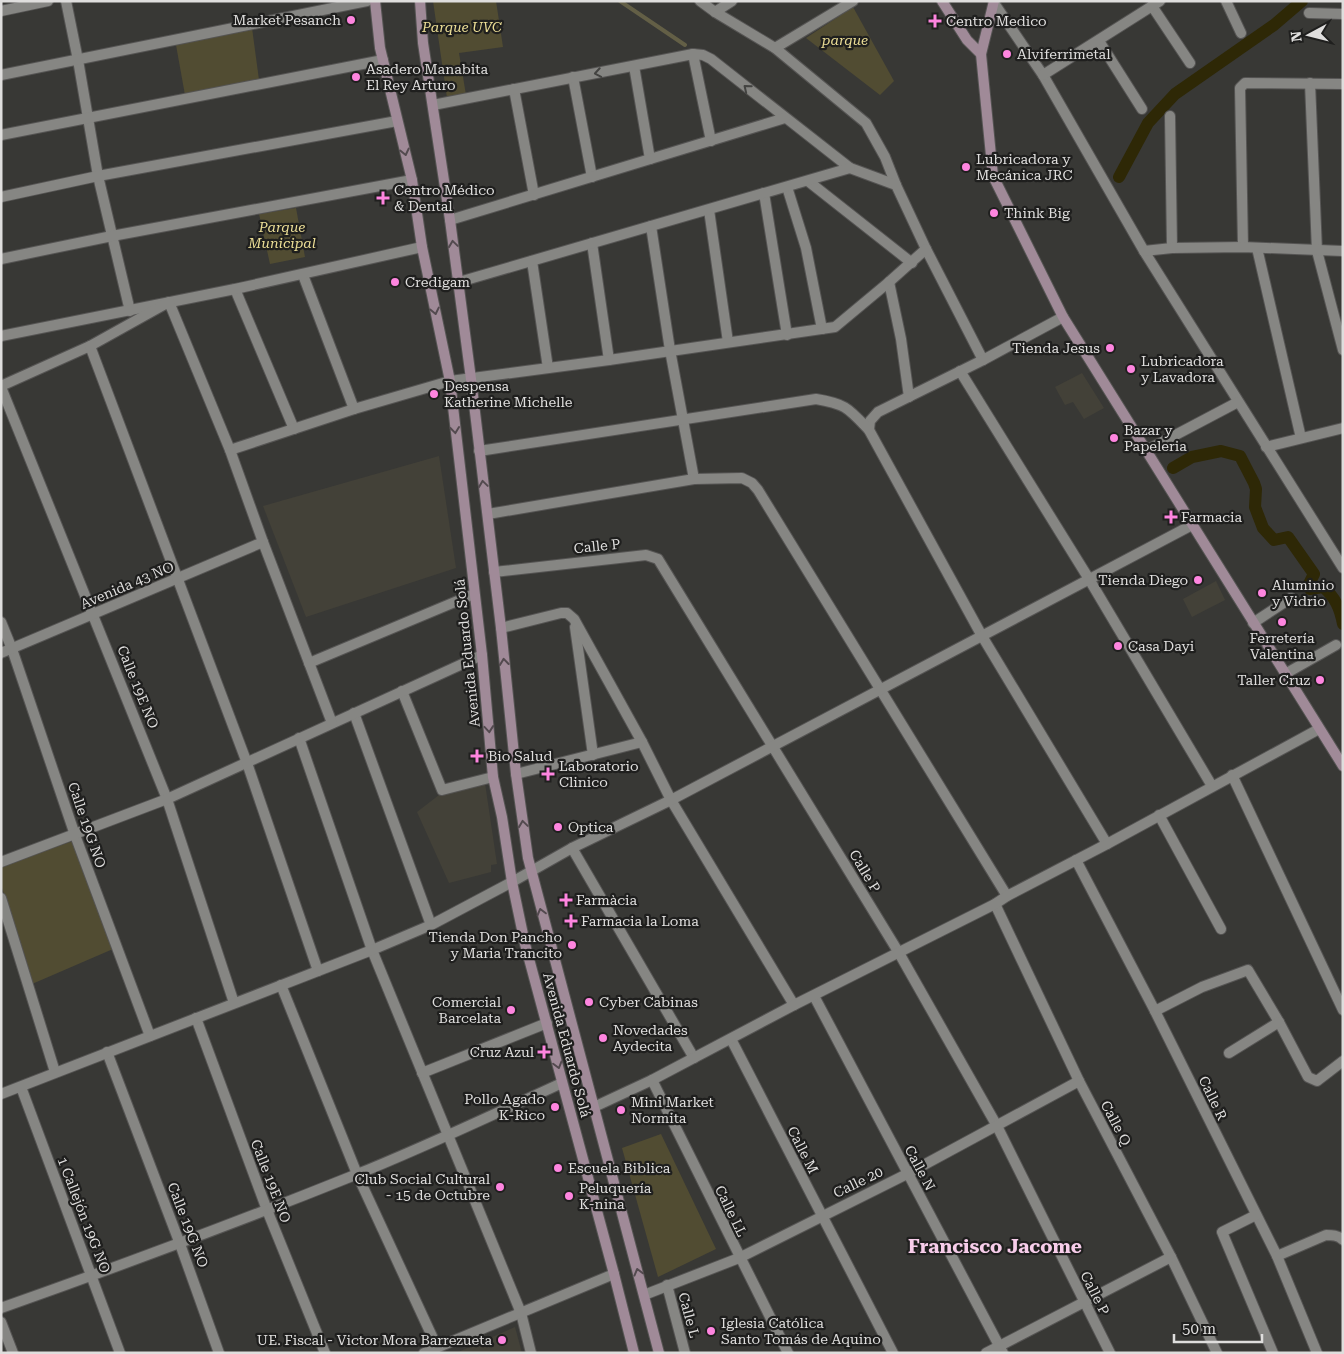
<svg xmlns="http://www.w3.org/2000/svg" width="1344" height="1354" font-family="'Roboto Serif',serif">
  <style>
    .built { fill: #434138 }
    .green { fill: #514c32 }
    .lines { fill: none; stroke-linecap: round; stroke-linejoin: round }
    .stream { stroke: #635f46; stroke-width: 4 }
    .canal { stroke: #2e2806; stroke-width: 12 }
    .street-casing { stroke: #555453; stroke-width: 12 }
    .secondary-casing { stroke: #555453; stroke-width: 12 }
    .street { stroke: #868683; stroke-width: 10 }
    .secondary { stroke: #a08a98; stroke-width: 10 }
    .oneway { stroke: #434341 }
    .oneway2 { stroke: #534a4f }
    .poi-dot { fill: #fe85df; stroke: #1f1f1e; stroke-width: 2 }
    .labels { text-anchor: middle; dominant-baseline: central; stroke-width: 4.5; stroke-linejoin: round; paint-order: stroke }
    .poi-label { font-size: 14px; fill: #dfdedd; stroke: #1f1f1e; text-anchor: start }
    .park-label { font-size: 14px; font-style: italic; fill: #ecde96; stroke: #1f1f1e }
    .street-label { font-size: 14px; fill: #dfdedd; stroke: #1f1f1e }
    .district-label { font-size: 19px; font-weight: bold; fill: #f7cdea; stroke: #1f1f1e }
  </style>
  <rect width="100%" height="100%" fill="#383835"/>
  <g class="built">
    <path d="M1082 373 1104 408 1084 419 1073 402 1065 405 1055 387Z"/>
    <path d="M439 456 456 568 306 617 263 506Z"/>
    <path d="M1216 581 1225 600 1192 617 1183 599Z"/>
    <path d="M485 783 497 864 491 865V872L449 883 417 812 439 795Z"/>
    <path d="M515 1327 522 1353H456Z"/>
  </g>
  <g class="green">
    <path d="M433 1H496L503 47 459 53 466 95 447 98Z"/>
    <path d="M853 7 894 81 880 95 806 38Z"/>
    <path d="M252 28 259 80 185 95 176 45Z"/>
    <path d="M296 208 305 257 270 264 259 214Z"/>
    <path d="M73 841 113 949 32 984 25 956 1 885V866Z"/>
    <path d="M661 1134 716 1249 658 1277 622 1148Z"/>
  </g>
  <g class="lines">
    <path class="stream" d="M620 1 685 45"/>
    <g class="canal">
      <path d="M1119 177 1148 123 1175 94 1274 25 1302 1"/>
      <path d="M1173 468 1192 457 1221 451 1240 456 1254 483 1256 489 1255 507 1263 528 1274 540 1288 537 1314 574 1309 584 1310 589 1323 587C1335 597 1340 608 1343 624"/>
    </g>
    <defs>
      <g id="street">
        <path d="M66 1 78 60 98 176 130 311"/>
        <path d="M700 1 715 12 775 48 866 123 885 157 896 185"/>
        <path d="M1226 1 1241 33"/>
        <path d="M994 3 1043 75 1144 251 1343 568"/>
        <path d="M1152 6 1190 63"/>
        <path d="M1 11 48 1"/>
        <path d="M715 12 732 1"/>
        <path d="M1309 13 1343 14"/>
        <path d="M1099 41 1142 109"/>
        <path d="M775 48 853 1"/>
        <path d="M693 54 711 141"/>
        <path d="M634 66 650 159"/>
        <path d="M1 75 367 1"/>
        <path d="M1043 75 1160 1"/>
        <path d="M573 77 592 177"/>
        <path d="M1310 83 1317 251 1343 350"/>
        <path d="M514 89 534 195"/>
        <path d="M433 105 693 54 703 55 711 59 850 168 896 185 926 249 983 360"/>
        <path d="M1170 116 1172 248"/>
        <path d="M1 135 383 60"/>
        <path d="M808 181 912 263"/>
        <path d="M787 187 806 248 822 329"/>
        <path d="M764 193 787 335"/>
        <path d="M1 197 98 176 397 121"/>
        <path d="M709 210 728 342"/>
        <path d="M450 220 785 118"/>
        <path d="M651 226 670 350 694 479"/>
        <path d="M592 243 609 360"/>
        <path d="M1243 247 1240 88 1245 83 1343 84"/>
        <path d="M1257 248 1301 438"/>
        <path d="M1144 251 1172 248 1243 247 1343 251"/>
        <path d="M1 259 112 236 412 180"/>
        <path d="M532 261 548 368"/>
        <path d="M303 275 354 409"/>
        <path d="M459 282 850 168"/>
        <path d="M889 282 901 339 909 397"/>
        <path d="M235 289 294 429"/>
        <path d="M1 336 235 289 422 247"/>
        <path d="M960 371 1089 579 1212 786"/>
        <path d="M1 386 90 346"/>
        <path d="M1 387 167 799 234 1003"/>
        <path d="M869 430 870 421 878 412 983 360 1063 317"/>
        <path d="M1266 447 1343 428"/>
        <path d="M230 450 354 409 450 381 609 360 835 327 889 282 926 249"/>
        <path d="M1147 450 1238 402"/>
        <path d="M479 451 816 399C846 404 848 408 869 430L982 636 1107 844"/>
        <path d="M488 514 694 479 742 478 752 483 758 490 1007 896"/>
        <path d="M494 572 646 555 658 559 899 953 997 1126 1110 1353"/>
        <path d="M1 622 12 649 75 835 150 1036"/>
        <path d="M1253 623 1291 598"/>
        <path d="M575 627 593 755"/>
        <path d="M501 628 561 613H567L574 619 642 742 671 800 794 1005"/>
        <path d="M1 653 263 542"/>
        <path d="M309 663 474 594"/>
        <path d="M1285 674 1336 645"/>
        <path d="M402 691 442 790 493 777"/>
        <path d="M354 713 431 925"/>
        <path d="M299 738 372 950 521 1313 531 1353"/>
        <path d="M516 774 642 742"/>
        <path d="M1232 775 1343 1010"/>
        <path d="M1159 815 1221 929"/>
        <path d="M572 848 694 1058"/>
        <path d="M1076 860 1155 1011 1277 1256 1317 1353"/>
        <path d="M1 862 167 799 482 655"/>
        <path d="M1 898 55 1072"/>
        <path d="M995 904 1079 1081 1171 1257 1217 1353"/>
        <path d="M318 971 247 763 90 346 169 302 230 450 263 542 332 723"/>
        <path d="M281 985 357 1174 437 1347"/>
        <path d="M814 996 1003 1353"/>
        <path d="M1155 1011 1202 987 1248 970 1279 1022 1308 1077 1317 1081 1343 1061"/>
        <path d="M196 1018 267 1210 325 1353"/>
        <path d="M731 1039 893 1353"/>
        <path d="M107 1052 180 1244 219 1353"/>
        <path d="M1229 1053 1279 1022"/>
        <path d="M422 1073 547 1023"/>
        <path d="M652 1080 788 1353"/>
        <path d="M21 1087 120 1353"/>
        <path d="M1 1094 372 950 431 925 512 882 572 848 671 800 1192 525"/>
        <path d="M594 1107 652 1080 794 1005 995 904 1007 896 1107 844 1319 729"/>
        <path d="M1256 1215 1222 1232 1273 1353"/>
        <path d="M1277 1256 1326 1235C1332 1235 1338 1235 1343 1240"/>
        <path d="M667 1285 685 1353"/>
        <path d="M644 1295 739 1258 907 1174 1079 1081"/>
        <path d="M1 1308C120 1266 238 1222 355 1175 425 1147 494 1114 562 1083"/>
        <path d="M1 1322 13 1353"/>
        <path d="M424 1353 614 1274"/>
        <path d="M986 1353 1171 1257"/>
      </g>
      <g id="secondary">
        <path d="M375 1 380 48 412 180 422 247 450 381 482 655 493 777 502 817 512 882 525 944 614 1274 634 1353"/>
        <path d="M420 1 423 43 450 220 471 379 501 628 516 774 528 858 659 1353"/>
        <path d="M942 1 967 40 981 54 993 176 1063 317 1343 766"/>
        <path d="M981 54 994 1"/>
      </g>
    </defs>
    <use href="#street" class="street-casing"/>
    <use href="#secondary" class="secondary-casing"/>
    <use href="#street" class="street"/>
    <use href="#secondary" class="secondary"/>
  </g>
  <defs><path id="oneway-chevron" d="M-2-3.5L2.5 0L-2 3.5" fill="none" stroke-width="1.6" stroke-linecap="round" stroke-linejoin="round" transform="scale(1.25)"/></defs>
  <g class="oneway">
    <use href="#oneway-chevron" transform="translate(598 73) rotate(170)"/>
    <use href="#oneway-chevron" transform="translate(747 88) rotate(-141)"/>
  </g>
  <g class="oneway2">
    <use href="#oneway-chevron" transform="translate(405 152) rotate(77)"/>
    <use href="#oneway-chevron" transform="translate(453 244) rotate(-98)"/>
    <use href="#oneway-chevron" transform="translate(435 311) rotate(78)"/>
    <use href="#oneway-chevron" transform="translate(455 430) rotate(83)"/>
    <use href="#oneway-chevron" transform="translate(483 484) rotate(-98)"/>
    <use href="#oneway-chevron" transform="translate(504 662) rotate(-96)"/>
    <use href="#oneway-chevron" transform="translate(489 729) rotate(85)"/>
    <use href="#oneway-chevron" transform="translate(523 824) rotate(-98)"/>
    <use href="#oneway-chevron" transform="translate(541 912) rotate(-105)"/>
    <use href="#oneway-chevron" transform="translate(558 1065) rotate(75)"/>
    <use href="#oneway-chevron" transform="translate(638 1272) rotate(-105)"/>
  </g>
  <g class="poi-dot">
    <circle cx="351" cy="20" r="5"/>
    <path d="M932.5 13.5h5v5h5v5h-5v5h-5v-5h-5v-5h5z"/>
    <circle cx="1007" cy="54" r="5"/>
    <circle cx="356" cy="77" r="5"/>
    <circle cx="966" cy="167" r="5"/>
    <path d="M380.5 190.5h5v5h5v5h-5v5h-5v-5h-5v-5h5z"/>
    <circle cx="994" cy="213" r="5"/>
    <circle cx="395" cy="282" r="5"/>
    <circle cx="1110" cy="348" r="5"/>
    <circle cx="1131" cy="369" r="5"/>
    <circle cx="434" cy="394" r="5"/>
    <circle cx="1114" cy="438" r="5"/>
    <path d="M1168.5 509.5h5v5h5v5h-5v5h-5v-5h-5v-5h5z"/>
    <circle cx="1198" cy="580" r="5"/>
    <circle cx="1262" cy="593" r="5"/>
    <circle cx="1282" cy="622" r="5"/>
    <circle cx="1118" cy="646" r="5"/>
    <circle cx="1320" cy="680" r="5"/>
    <path d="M474.5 748.5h5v5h5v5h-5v5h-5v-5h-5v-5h5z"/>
    <path d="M545.5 766.5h5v5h5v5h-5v5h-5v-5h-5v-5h5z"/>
    <circle cx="558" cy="827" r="5"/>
    <path d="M563.5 892.5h5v5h5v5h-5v5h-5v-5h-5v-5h5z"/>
    <path d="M568.5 913.5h5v5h5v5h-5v5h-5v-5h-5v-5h5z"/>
    <circle cx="572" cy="945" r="5"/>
    <circle cx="589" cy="1002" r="5"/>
    <circle cx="511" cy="1010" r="5"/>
    <circle cx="603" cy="1038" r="5"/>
    <path d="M541.5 1044.5h5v5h5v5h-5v5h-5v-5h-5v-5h5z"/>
    <circle cx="555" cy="1107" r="5"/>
    <circle cx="621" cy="1110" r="5"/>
    <circle cx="558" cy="1168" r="5"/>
    <circle cx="500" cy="1187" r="5"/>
    <circle cx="569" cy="1196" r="5"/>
    <circle cx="711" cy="1331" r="5"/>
    <circle cx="502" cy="1340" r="5"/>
  </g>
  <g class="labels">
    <g class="poi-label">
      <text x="341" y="20" text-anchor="end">Market Pesanch</text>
      <text x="946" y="21">Centro Medico</text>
      <text x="1017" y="54">Alviferrimetal</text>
      <text x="366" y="69">Asadero Manabita<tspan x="366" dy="16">El Rey Arturo</tspan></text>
      <text x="976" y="159">Lubricadora y<tspan x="976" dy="16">Mecánica JRC</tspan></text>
      <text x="394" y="190">Centro Médico<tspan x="394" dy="16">&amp; Dental</tspan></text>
      <text x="1004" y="213">Think Big</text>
      <text x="405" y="282">Credigam</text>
      <text x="1100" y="348" text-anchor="end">Tienda Jesus</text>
      <text x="1141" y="361">Lubricadora<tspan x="1141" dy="16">y Lavadora</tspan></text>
      <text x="444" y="386">Despensa<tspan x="444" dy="16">Katherine Michelle</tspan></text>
      <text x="1124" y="430">Bazar y<tspan x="1124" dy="16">Papeleria</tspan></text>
      <text x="1181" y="517">Farmacia</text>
      <text x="1188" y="580" text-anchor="end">Tienda Diego</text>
      <text x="1272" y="585">Aluminio<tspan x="1272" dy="16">y Vidrio</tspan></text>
      <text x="1282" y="638" text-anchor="middle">Ferretería<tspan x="1282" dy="16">Valentina</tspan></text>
      <text x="1128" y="646">Casa Dayi</text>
      <text x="1310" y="680" text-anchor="end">Taller Cruz</text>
      <text x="488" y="756">Bio Salud</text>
      <text x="559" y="766">Laboratorio<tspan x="559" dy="16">Clinico</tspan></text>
      <text x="568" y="827">Optica</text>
      <text x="576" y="900">Farmàcia</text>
      <text x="581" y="921">Farmacia la Loma</text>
      <text x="562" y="937" text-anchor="end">Tienda Don Pancho<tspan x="562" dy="16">y Maria Trancito</tspan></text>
      <text x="501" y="1002" text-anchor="end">Comercial<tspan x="501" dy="16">Barcelata</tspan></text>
      <text x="599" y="1002">Cyber Cabinas</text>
      <text x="613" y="1030">Novedades<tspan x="613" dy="16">Aydecita</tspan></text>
      <text x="534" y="1052" text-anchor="end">Cruz Azul</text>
      <text x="545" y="1099" text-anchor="end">Pollo Agado<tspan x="545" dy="16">K-Rico</tspan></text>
      <text x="631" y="1102">Mini Market<tspan x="631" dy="16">Normita</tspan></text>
      <text x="568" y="1168">Escuela Biblica</text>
      <text x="490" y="1179" text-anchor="end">Club Social Cultural<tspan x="490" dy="16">- 15 de Octubre</tspan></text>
      <text x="579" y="1188">Peluquería<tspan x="579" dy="16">K-nina</tspan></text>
      <text x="721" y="1323">Iglesia Católica<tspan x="721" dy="16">Santo Tomás de Aquino</tspan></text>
      <text x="492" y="1340" text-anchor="end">UE. Fiscal - Victor Mora Barrezueta</text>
    </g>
    <g class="park-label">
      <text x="462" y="27">Parque UVC</text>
      <text x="845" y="40">parque</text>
      <text x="282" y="227">Parque<tspan x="282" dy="16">Municipal</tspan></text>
    </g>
    <g class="street-label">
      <text transform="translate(597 546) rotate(-6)">Calle P</text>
      <text transform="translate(127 585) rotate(-23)">Avenida 43 NO</text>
      <text transform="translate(467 653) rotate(-96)">Avenida Eduardo Solá</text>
      <text transform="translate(138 687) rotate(68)">Calle 19E NO</text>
      <text transform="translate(87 825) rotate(71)">Calle 19G NO</text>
      <text transform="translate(865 871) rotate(59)">Calle P</text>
      <text transform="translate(567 1045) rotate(75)">Avenida Eduardo Solá</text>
      <text transform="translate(1213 1098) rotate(64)">Calle R</text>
      <text transform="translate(1116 1123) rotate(62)">Calle Q</text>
      <text transform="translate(803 1150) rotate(63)">Calle M</text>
      <text transform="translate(920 1168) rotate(62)">Calle N</text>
      <text transform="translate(271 1181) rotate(69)">Calle 19E NO</text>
      <text transform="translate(858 1182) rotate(-26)">Calle 20</text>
      <text transform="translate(731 1211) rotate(64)">Calle LL</text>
      <text transform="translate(84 1215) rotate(69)">1 Callejón 19G NO</text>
      <text transform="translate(188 1225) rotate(69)">Calle 19G NO</text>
      <text transform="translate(1095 1293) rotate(63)">Calle P</text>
      <text transform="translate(689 1315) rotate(75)">Calle L</text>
    </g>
    <g class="district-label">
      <text x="995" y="1246">Francisco Jacome</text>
    </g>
  </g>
  <rect width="1344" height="1354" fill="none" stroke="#dfdedd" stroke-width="5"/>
  <g transform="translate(1309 35) rotate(263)" stroke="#1f1f1e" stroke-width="4" paint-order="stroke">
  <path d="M0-4L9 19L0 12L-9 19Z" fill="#dfdedd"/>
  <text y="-8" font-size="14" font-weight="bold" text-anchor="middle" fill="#dfdedd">N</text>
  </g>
  <path d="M1174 1334v8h88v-8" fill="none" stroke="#dfdedd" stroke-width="2.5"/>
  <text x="1182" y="1334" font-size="15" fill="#dfdedd" stroke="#1f1f1e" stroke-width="4" paint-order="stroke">50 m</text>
</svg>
